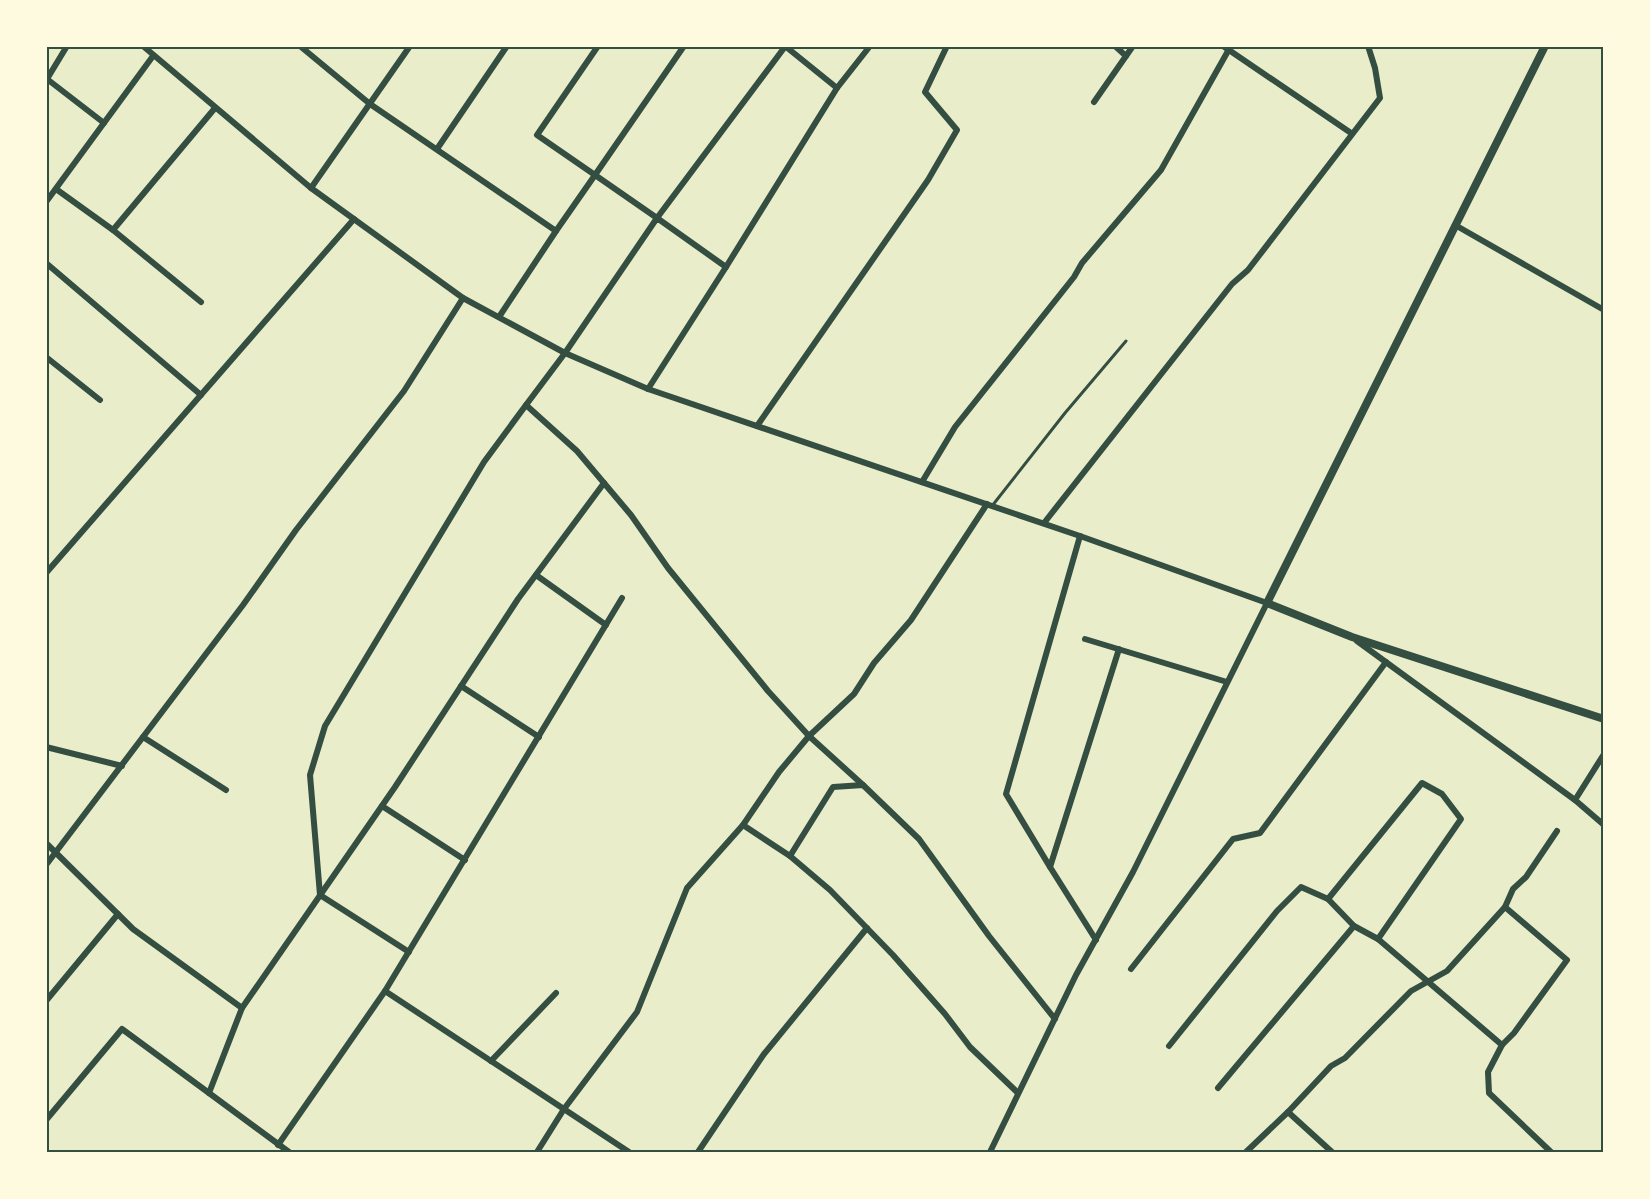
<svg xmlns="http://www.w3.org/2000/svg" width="1650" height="1199" font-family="Cabin,sans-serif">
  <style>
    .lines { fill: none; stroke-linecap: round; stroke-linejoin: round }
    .service { stroke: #344e41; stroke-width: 3 }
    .minor { stroke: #344e41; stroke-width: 6 }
    .tertiary { stroke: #344e41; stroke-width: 8 }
    .neatline { fill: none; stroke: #344e41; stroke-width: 2 }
  </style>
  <rect width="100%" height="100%" fill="#e9edc9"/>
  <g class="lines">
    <path class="service" d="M992 506 1065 413 1126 341"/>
    <g class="minor">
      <path d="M67 46 47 79 104 123"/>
      <path d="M143 46 311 188 463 298 565 353 648 389 1080 536 1267 603 1133 872 1076 975 990 1152"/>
      <path d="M300 46 370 104 556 231 595 175 657 218 784 48"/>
      <path d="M598 46 537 135 595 175 684 46"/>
      <path d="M1115 46 1126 56 1133 46"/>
      <path d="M1223 46 1351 133"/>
      <path d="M837 88 870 46"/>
      <path d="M1094 102 1126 56"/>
      <path d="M437 149 507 46"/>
      <path d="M311 188 410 46"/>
      <path d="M56 189 113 230"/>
      <path d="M46 202 153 56"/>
      <path d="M1455 225 1604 310"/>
      <path d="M46 263 201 395"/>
      <path d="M726 267 657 218 565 353 526 405 577 451 631 515 668 568 768 691 809 736 779 772 743 825 790 856 833 787 863 785 919 839 989 936 1055 1019"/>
      <path d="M201 302 113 230 215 108"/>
      <path d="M499 317 556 231"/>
      <path d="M46 357 100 400"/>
      <path d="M648 389 726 267 837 88 785 46"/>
      <path d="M757 426 928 180 957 130 925 92 947 46"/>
      <path d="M922 482 955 427 1074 277 1082 263 1161 170 1228 51"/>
      <path d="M1044 523 1232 284 1248 270 1380 98 1375 68 1368 46"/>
      <path d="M46 573 354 219"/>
      <path d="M536 575 606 625"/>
      <path d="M1085 639 1227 682"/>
      <path d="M1357 641 1575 800 1604 825"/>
      <path d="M461 686 539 737"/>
      <path d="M143 737 226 790"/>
      <path d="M46 747 122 766"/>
      <path d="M863 785 809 736 854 694 874 663 911 620 987 504"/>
      <path d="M1575 800 1604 754"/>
      <path d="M382 806 465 860"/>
      <path d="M46 843 133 929 242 1008 395 787 518 599 604 483"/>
      <path d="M790 856 830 890 893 955 945 1014 970 1047 1018 1093"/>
      <path d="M46 865 243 605 296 530 404 391 463 298"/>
      <path d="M1050 867 1006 794 1080 536"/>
      <path d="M1328 899 1422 783 1442 794 1461 819 1378 939"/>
      <path d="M1505 907 1567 960 1514 1033 1502 1045 1488 1072 1489 1093 1551 1152"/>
      <path d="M1096 940 1050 867 1119 649"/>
      <path d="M409 952 320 895 310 775 325 726 484 462 526 405"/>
      <path d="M1131 969 1233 839 1260 833 1386 662"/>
      <path d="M385 991 622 598"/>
      <path d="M46 1001 118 914"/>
      <path d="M242 1008 209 1093 289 1152"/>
      <path d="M1169 1046 1277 911 1301 887 1328 899 1354 926 1378 939 1502 1045"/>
      <path d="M491 1061 556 993"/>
      <path d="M1218 1088 1354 926"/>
      <path d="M1288 1112 1332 1152"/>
      <path d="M46 1120 122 1029 209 1093"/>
      <path d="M278 1145 385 991 629 1152"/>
      <path d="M537 1152 564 1109 637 1012 687 888 743 825"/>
      <path d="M698 1152 764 1054 867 928"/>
      <path d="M1246 1152 1288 1112 1331 1066 1345 1058 1411 991 1447 971 1505 907 1513 889 1526 877 1557 831"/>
    </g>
    <path class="tertiary" d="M1545 46 1267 603 1352 637 1604 719"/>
  </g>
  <rect width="1650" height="1199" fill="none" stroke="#fefae0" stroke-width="96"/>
  <rect x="48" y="48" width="1554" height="1103" class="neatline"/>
</svg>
